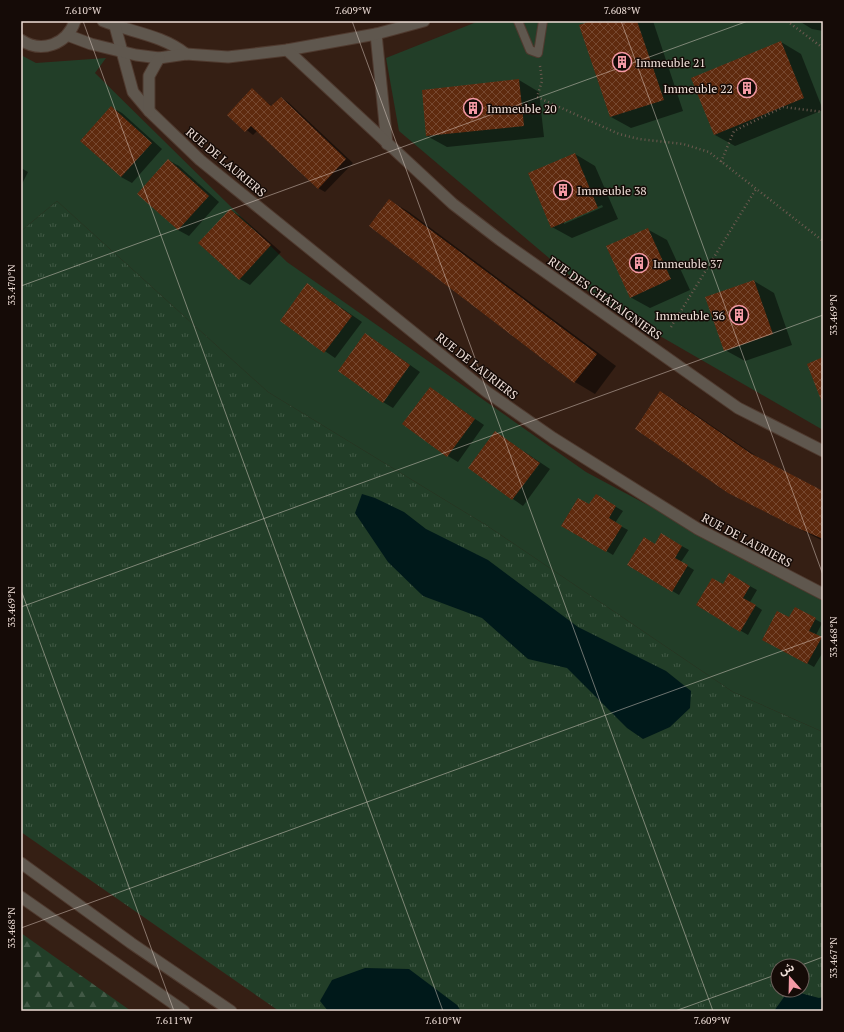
<svg xmlns="http://www.w3.org/2000/svg" width="844" height="1032" font-family="'PT Serif','Noto Sans Arabic',serif">
  <style>
    .grass { fill: url(#grass-tufts); fill-rule: evenodd }
    .forest { fill: url(#forest-firs) }
    .garden { fill: #223e28 }
    .water { fill: #00191a }
    .shadow { fill: #0007; fill-rule: evenodd }
    .building { fill: url(#building-cross-hatch) }
    .lines { fill: none; stroke-linecap: round; stroke-linejoin: round }
    .service-casing { stroke: #4f3a2f; stroke-width: 10 }
    .minor-casing { stroke: #4f3a2f; stroke-width: 13 }
    .tertiary-casing { stroke: #4f3a2f; stroke-width: 13 }
    .path { stroke: #6e5a50; stroke-width: 2.5; stroke-dasharray: 1 3; stroke-linecap: butt }
    .service { stroke: #5f574e; stroke-width: 8 }
    .minor { stroke: #5f574e; stroke-width: 11 }
    .tertiary { stroke: #5f574e; stroke-width: 11 }
    .ticks { fill: none; stroke: #efdfd8; stroke-width: 1; stroke-opacity: 0.45 }
    .labels { text-anchor: middle; dominant-baseline: central; stroke-width: 3; stroke-linejoin: round; paint-order: stroke }
    .poi-label { font-size: 12px; fill: #efdfd8; stroke: #150b07; text-anchor: start }
    .street-label { font-size: 12px; fill: #efdfd8; stroke: #150b07 }
    .neatline { fill: none; stroke: #efdfd8; stroke-width: 1.5 }
    .ticks-label { font-size: 10px; text-anchor: middle; fill: #efdfd8 }
  </style>
  <defs>
    <pattern id="grass-tufts" width="24" height="20" patternUnits="userSpaceOnUse"><rect width="24" height="20" fill="#223e28"/><path d="M3 7l-1-3M5 7V3M7 7l1-3M15 17l-1-3M17 17v-4M19 17l1-3" fill="none" stroke="#425946"/></pattern>
    <pattern id="forest-firs" width="22" height="20" patternUnits="userSpaceOnUse"><rect width="22" height="20" fill="#223e28"/><path d="M5 1l3.5 6h-7zM16 11l3.5 6h-7z" fill="#425946"/></pattern>
    <pattern id="building-cross-hatch" width="8" height="8" patternUnits="userSpaceOnUse"><rect width="8" height="8" fill="#5f2a0e"/><path d="M0 0l8 8M0 8l8-8" fill="none" stroke="#764830"/></pattern>
  </defs>
  <rect width="100%" height="100%" fill="#351f14"/>
  <path class="grass" d="M57 201 268 392 486 525 733 692 823 732V1011H279L21 832V231ZM778 966H802V990H778Z"/>
  <path class="forest" d="M21 933 131 1011H21Z"/>
  <g class="garden">
    <path d="M479 21H823V430L601 302 399 131 386 58Z"/>
    <path d="M21 55 36 63 106 58 95 73 287 262 586 472 823 599V732L733 692 486 525 268 392 57 201 21 231Z"/>
  </g>
  <g class="water">
    <path d="M362 494 375 498 404 512 426 529 488 560 578 627 666 671 691 691 690 708 670 727 643 739 627 728 567 668 528 659 482 618 423 596 388 562 355 513Z"/>
    <path d="M365 968 409 969 457 1005 461 1011H328L320 1001 332 980Z"/>
    <path d="M789 990 819 998 823 997V1011H774Z"/>
  </g>
  <g class="shadow">
    <path d="M594 21H653L683 111 631 128 611 117 580 25Z"/>
    <path d="M799 21H823V31L812 29Z"/>
    <path d="M781 42 801 54 823 110 735 146 715 135Z"/>
    <path d="M519 80 539 92 544 137 447 147 427 136Z"/>
    <path d="M252 90 272 106 281 98 288 102 353 163 325 192 318 188 257 131 253 135 228 115Z"/>
    <path d="M111 107 122 113 162 149 132 183 121 177 81 141Z"/>
    <path d="M575 154 595 166 618 219 572 238 552 227ZM602 205 603 207 564 224V221Z"/>
    <path d="M168 160 179 166 219 202 189 236 178 230Z"/>
    <path d="M21 168 28 172 21 186Z"/>
    <path d="M389 200 409 212 616 366 595 394 575 382 370 226Z"/>
    <path d="M230 210 240 216 281 252 250 285 240 279 200 243Z"/>
    <path d="M647 229 667 240 690 290 650 308 630 297Z"/>
    <path d="M754 281 774 293 792 345 745 361 725 350Z"/>
    <path d="M307 284 362 322 335 358 281 321Z"/>
    <path d="M366 334 420 372 393 408 383 402Z"/>
    <path d="M430 388 484 425 458 462 448 456Z"/>
    <path d="M660 393 680 404 762 460 823 492V541L729 493Z"/>
    <path d="M495 432 550 469 523 506 469 468Z"/>
    <path d="M596 495 623 511 615 523 628 530 613 555 563 525 590 506Z"/>
    <path d="M662 535 689 550 681 562 694 570 679 595 629 565 655 545Z"/>
    <path d="M730 575 757 590 750 602 762 610 748 635 697 605 724 585Z"/>
    <path d="M795 608 822 623 816 635 823 639V652L814 667 763 639 789 619Z"/>
  </g>
  <g class="building">
    <path d="M591 21H637L664 100 610 117 579 25Z"/>
    <path d="M781 41 804 98 714 135 691 78Z"/>
    <path d="M519 79 524 126 426 136 422 90Z"/>
    <path d="M252 88 271 106 281 97 346 159 318 189 251 126 245 132 227 115Z"/>
    <path d="M111 106 152 143 121 177 80 141Z"/>
    <path d="M575 153 598 208 551 228 528 173Z"/>
    <path d="M168 159 209 196 178 230 137 194Z"/>
    <path d="M389 199 597 354 574 383 369 226Z"/>
    <path d="M230 209 271 245 239 280 198 243Z"/>
    <path d="M648 228 671 279 630 298 606 246Z"/>
    <path d="M754 280 773 334 724 351 705 297Z"/>
    <path d="M307 283 352 316 324 353 280 321Z"/>
    <path d="M365 333 410 365 383 403 338 371Z"/>
    <path d="M823 357V405L807 364Z"/>
    <path d="M430 387 475 419 447 457 402 424Z"/>
    <path d="M660 391 750 453 823 491V539L793 526 728 493 635 429Z"/>
    <path d="M495 431 540 463 512 500 468 468Z"/>
    <path d="M596 494 616 506 609 518 622 526 606 552 561 526 578 498 589 504Z"/>
    <path d="M661 533 682 546 675 558 688 565 672 592 627 565 644 537 655 544Z"/>
    <path d="M729 573 750 586 743 598 756 605 740 632 696 605 712 578 723 584Z"/>
    <path d="M795 607 816 618 809 631 822 637 807 664 762 640 777 611 789 617Z"/>
  </g>
  <g class="lines">
    <defs>
      <path id="service" d="M518 21 530 50 538 53 543 21"/>
      <g id="minor">
        <path d="M103 21C131 32 162 35 186 54"/>
        <path d="M115 26 133 92 149 111 200 160 487 392 553 438 698 529 823 594"/>
        <path d="M376 34 387 144"/>
        <path d="M67 35 91 44 136 55 159 58 186 54 228 57 287 50 376 34 424 21"/>
        <path d="M21 40C42 54 67 44 75 21"/>
        <path d="M287 50 453 204 500 240 738 408 823 451"/>
        <path d="M149 111V76L159 58"/>
      </g>
      <g id="tertiary">
        <path d="M21 863 131 943 231 1011"/>
        <path d="M21 897 184 1011"/>
      </g>
    </defs>
    <use href="#service" class="service-casing"/>
    <use href="#minor" class="minor-casing"/>
    <use href="#tertiary" class="tertiary-casing"/>
    <g class="path">
      <path d="M787 21 823 48"/>
      <path d="M540 66 542 81 537 97 619 134 639 139 683 144 709 152 823 241"/>
      <path d="M721 162 734 131 783 107 823 112"/>
      <path d="M671 327 756 189"/>
    </g>
    <use href="#service" class="service"/>
    <use href="#minor" class="minor"/>
    <use href="#tertiary" class="tertiary"/>
  </g>
  <path class="ticks" d="M83 21 443 1011M352 21 713 1011M621 21 823 575M21 286 748 21M21 590 174 1011M21 607 823 315M21 928 823 636M799 966 823 957M675 1011 778 974"/>
  <defs>
    <symbol id="building-ring" viewBox="-11 -11 22 22"><circle r="9.5" fill="#150b07" stroke="#f49aa5" stroke-width="1.5"/><path d="M-4-6H4V6H1V3H-1V6H-4ZM-2.5-4.3h1.7v1.8h-1.7ZM.8-4.3h1.7v1.8H.8ZM-2.5-1h1.7V.8h-1.7ZM.8-1h1.7V.8H.8Z" fill="#f49aa5"/></symbol>
  </defs>
  <g fill-rule="evenodd">
    <use href="#building-ring" x="611" y="51" width="22" height="22"/>
    <use href="#building-ring" x="736" y="77" width="22" height="22"/>
    <use href="#building-ring" x="462" y="97" width="22" height="22"/>
    <use href="#building-ring" x="552" y="179" width="22" height="22"/>
    <use href="#building-ring" x="628" y="252" width="22" height="22"/>
    <use href="#building-ring" x="728" y="304" width="22" height="22"/>
  </g>
  <g class="labels">
    <g class="poi-label">
      <text x="636" y="62">Immeuble 21</text>
      <text x="733" y="88" text-anchor="end">Immeuble 22</text>
      <text x="487" y="108">Immeuble 20</text>
      <text x="577" y="190">Immeuble 38</text>
      <text x="653" y="263">Immeuble 37</text>
      <text x="725" y="315" text-anchor="end">Immeuble 36</text>
    </g>
    <g class="street-label">
      <text transform="translate(226 162) rotate(40)">RUE DE LAURIERS</text>
      <text transform="translate(605 298) rotate(35)">RUE DES CHÂTAIGNIERS</text>
      <text transform="translate(477 366) rotate(38)">RUE DE LAURIERS</text>
      <text transform="translate(747 540) rotate(28)">RUE DE LAURIERS</text>
    </g>
  </g>
  <rect width="844" height="1032" fill="none" stroke="#150b07" stroke-width="44"/>
  <g transform="translate(790 978) rotate(340)"><circle r="19" fill="#150b07" stroke="#6c605b"/>
  <path d="M0-3L7 15L0 10L-7 15Z" fill="#f49aa5"/>
  <text y="-6" font-size="11" font-weight="bold" text-anchor="middle" fill="#efdfd8">ش</text>
  </g>
  <rect x="22" y="22" width="800" height="988" class="neatline"/>
  <g class="ticks-label">
    <text x="83" y="14">7.610°W</text>
    <text x="353" y="14">7.609°W</text>
    <text x="622" y="14">7.608°W</text>
    <text transform="translate(11 285) rotate(-90)" y="4">33.470°N</text>
    <text transform="translate(833 315) rotate(-90)" y="4">33.469°N</text>
    <text transform="translate(11 607) rotate(-90)" y="4">33.469°N</text>
    <text transform="translate(833 637) rotate(-90)" y="4">33.468°N</text>
    <text transform="translate(11 928) rotate(-90)" y="4">33.468°N</text>
    <text transform="translate(833 958) rotate(-90)" y="4">33.467°N</text>
    <text x="174" y="1024">7.611°W</text>
    <text x="443" y="1024">7.610°W</text>
    <text x="712" y="1024">7.609°W</text>
  </g>
</svg>
